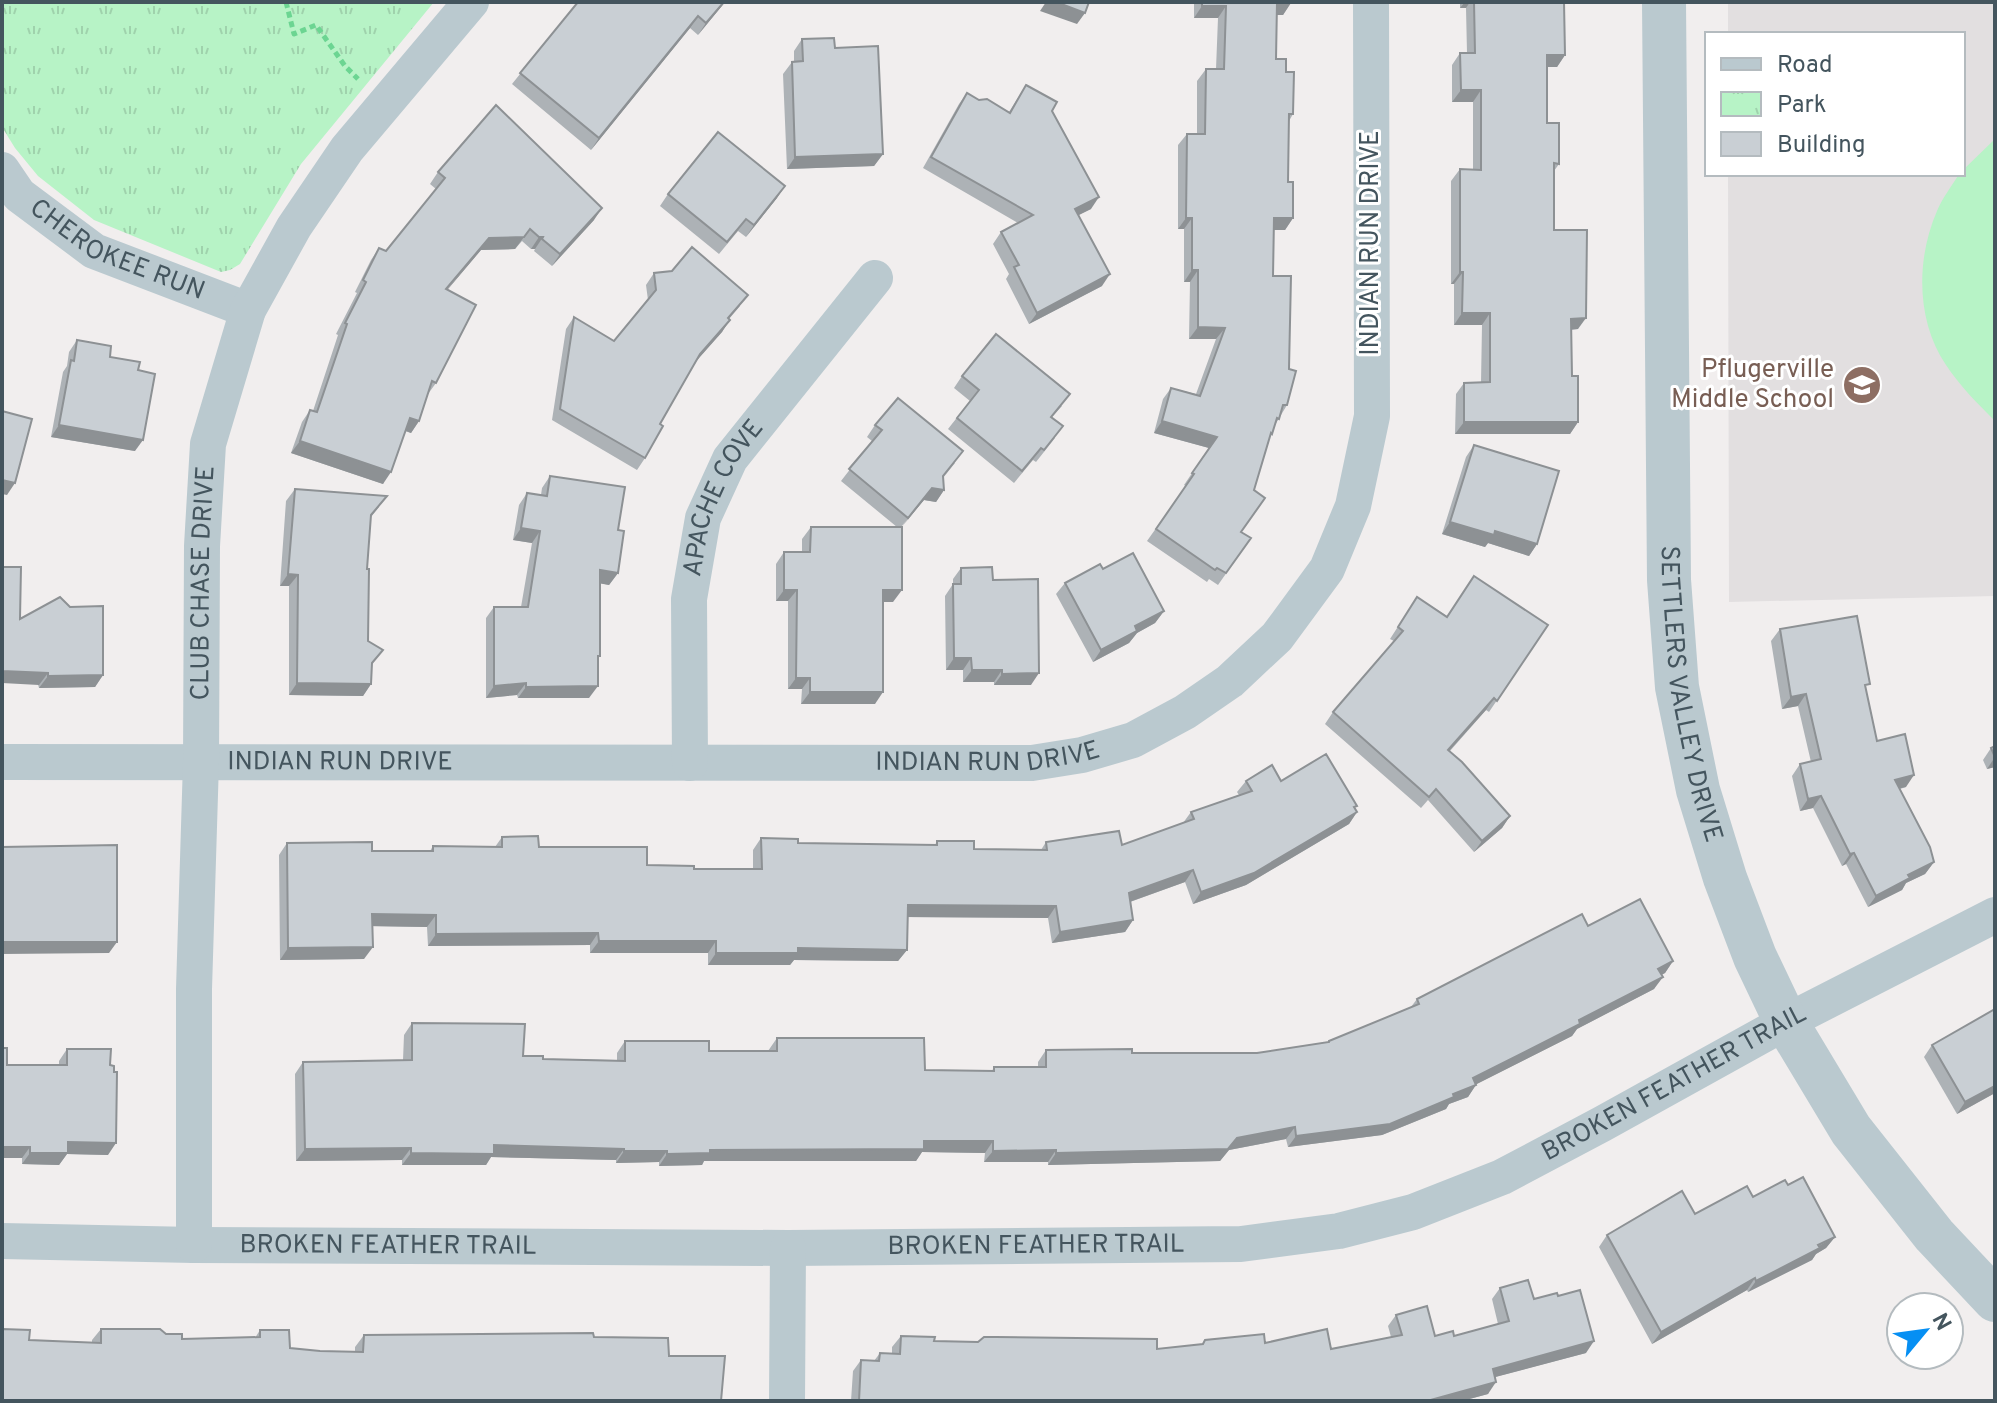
<svg xmlns="http://www.w3.org/2000/svg" width="1997" height="1403" font-family="Overpass,sans-serif">
  <style>
    .education { fill: #e2dfe0 }
    .grass { fill: #b7f3c6 }
    .park { fill: url(#park-tufts) }
    .lines { fill: none; stroke-linecap: round; stroke-linejoin: round }
    .path { stroke: #6cd592; stroke-width: 5; stroke-dasharray: 6 4; stroke-linecap: butt }
    .minor { stroke: #bac9cf; stroke-width: 36 }
    .tertiary { stroke: #bac9cf; stroke-width: 44 }
    .wall { fill: #adb2b6 }
    .shaded-wall { fill: #8d9194 }
    .building { fill: #c9cfd4; stroke: #8d9194; stroke-width: 2 }
    .labels { text-anchor: middle; dominant-baseline: central; stroke-width: 6; stroke-linejoin: round; paint-order: stroke }
    .street-label { font-size: 26px; fill: #44555e; stroke: #fff }
    .education-label { font-size: 26px; fill: #785e54; stroke: #fff; text-anchor: end }
  </style>
  <defs>
    <pattern id="park-tufts" width="24" height="20" patternUnits="userSpaceOnUse" patternTransform="scale(2)"><rect width="24" height="20" fill="#b7f3c6"/><path d="M3 7l-1-3M5 7V3M7 7l1-3M15 17l-1-3M17 17v-4M19 17l1-3" fill="none" stroke="#9fd2ac"/></pattern>
  </defs>
  <rect width="100%" height="100%" fill="#f1eeee"/>
  <path class="education" d="M1728 2H1995V596L1729 602 1728 174H1963V34H1728Z"/>
  <path class="grass" d="M1995 139V421C1977 403 1960 386 1946 365 1916 321 1916 259 1937 211 1942 198 1952 186 1959 174H1963V170Z"/>
  <path class="park" d="M2 2H434L301 164 240 264 230 270 221 272 94 220 38 176 15 148 2 127Z"/>
  <g class="lines">
    <path class="path" d="M286 2 294 34 316 25 345 66 358 79"/>
    <g class="minor">
      <path id="s1" d="M2 170 19 195 94 251 248 310"/>
      <path id="s2" d="M2 762 1032 763 1082 755 1133 740 1185 712 1230 681 1277 637 1327 569 1353 506 1372 416 1371 2"/>
      <path id="s3" d="M690 763 689 599 703 518 730 459 875 278"/>
      <path id="s4" d="M2 1241 194 1245 788 1248 1241 1244 1339 1231 1413 1212 1502 1177 1602 1124 1786 1022 1995 915"/>
      <path id="s5" d="M194 1245V989L201 762 202 546 208 444 248 310 294 227 347 149 471 2"/>
      <path d="M787 1401 788 1248"/>
    </g>
    <path class="tertiary" id="s6" d="M1664 2 1669 580 1677 687 1698 790 1725 878 1755 957 1786 1022 1851 1130 1934 1235 1995 1300"/>
  </g>
  <g class="wall">
    <path d="M578 2H725L698 35 690 28 591 150 512 84Z"/>
    <path d="M1194 2H1291L1283 15H1277L1276 59 1286 72 1293 114 1289 121 1288 182 1293 218 1285 230H1274L1273 276 1287 405 1275 425 1269 438 1241 532 1251 538 1218 585 1209 579 1207 582 1147 541 1186 486 1184 485 1209 448 1154 433 1163 399 1171 388 1196 394 1216 339H1189L1190 282H1184V229H1178V145L1187 134H1197V81L1206 69H1216L1218 18H1194Z"/>
    <path d="M1460 2H1564L1565 55 1557 67H1547V123L1559 164 1554 171V230L1578 329 1571 330 1572 376 1578 422 1570 434H1455L1456 394 1464 383H1481L1482 325H1454V284H1451V181L1460 169H1473V102H1452V65L1460 53H1467L1466 8H1460Z"/>
    <path d="M802 39 835 48 883 154 874 166 787 169 783 74 792 62H794V51Z"/>
    <path d="M1026 85 1052 111 1091 209 1078 215 1102 286 1029 324 1006 279 1009 274 993 244 1001 232 1018 223 923 168 959 104 967 93 979 100 1009 112Z"/>
    <path d="M438 172 594 220 552 266 534 251 535 249H531L522 241 515 249 481 250 447 290 436 383 428 394 419 421 411 433 405 431 383 484 291 453 302 422 310 410 313 411 338 335 336 334 357 293 355 292 371 260 379 248 386 251 436 189 430 184Z"/>
    <path d="M668 194 777 198 746 237 738 231 719 254 660 206Z"/>
    <path d="M654 273 740 306 729 319 722 332 696 361 660 424 645 458 637 470 552 420 566 329 574 317 614 341 648 300 646 285Z"/>
    <path d="M77 340 138 370 135 451 51 437 63 372 67 366 69 352Z"/>
    <path d="M962 376 1062 406 1052 417 1055 438 1036 462 1033 460 1014 483 948 429 970 401 954 388Z"/>
    <path d="M875 425 955 463 943 478 944 490 936 502 924 500 901 527 893 602H883L875 704H801L802 689H788V601H776V564L784 552H802V539L811 527H897L841 481 872 441 867 437Z"/>
    <path d="M1474 445 1537 544 1529 556 1488 543 1485 547 1442 534 1466 457Z"/>
    <path d="M550 476 618 530V573L609 585 600 583V656L598 659 589 698H518L517 695 486 698V618L494 607H521L532 543 513 540 519 505 527 493 541 495 542 488Z"/>
    <path d="M295 489 379 507 371 517 367 569 368 641 372 665 371 684 363 696 289 695V586H280L286 501Z"/>
    <path d="M961 568 993 580 1031 685H994V682H963V670H946L945 596 953 584V579Z"/>
    <path d="M1103 569 1164 611 1155 623 1137 633 1129 643 1093 662 1056 594 1065 583Z"/>
    <path d="M1417 597 1447 616 1548 625 1489 712 1486 710 1450 751 1510 816 1502 828 1474 852 1428 800 1421 808 1325 724 1333 712 1394 641 1390 639Z"/>
    <path d="M20 619 103 675 95 687 39 688Z"/>
    <path d="M1780 629 1866 690 1877 741 1906 787 1900 789 1934 862 1925 874 1906 883 1902 890 1868 907 1846 864 1842 866 1813 808 1800 811 1792 776 1800 764 1811 762 1798 706 1782 709 1771 641Z"/>
    <path d="M1995 746V767L1987 769 1983 760 1991 748Z"/>
    <path d="M1246 781H1281L1355 808 1357 812 1349 824 1246 885 1193 904 1185 882 1130 902 1133 920 1125 932 1052 943 1048 918 908 917 907 950 898 961 794 960 790 965H708V953H590V945L428 946 427 927 372 926 364 959 280 960 279 855 287 843 372 851H430L433 846 495 847 502 837 539 847 647 865 694 869H753V850L761 838 798 843 935 845 937 841 974 849 1041 850 1046 842 1122 845 1183 823 1191 812 1239 795 1237 792Z"/>
    <path d="M1588 926 1673 961 1665 973 1661 975 1654 989 1577 1029 1572 1036 1476 1084 1468 1097 1449 1104 1446 1109 1382 1135 1288 1147 1286 1139 1229 1150 1220 1161 1048 1165V1162H984L985 1153 922 1152 916 1161H704L702 1165 659 1166V1162L616 1163V1160L491 1157 486 1165H402V1160L296 1161 295 1074 303 1062 403 1060 404 1035 412 1023 523 1056 543 1059 617 1060V1053L625 1041 709 1051H768L777 1038 925 1070 992 1071 994 1067H1038V1062L1046 1050 1132 1053H1257L1327 1043 1329 1041 1411 1007 1417 999Z"/>
    <path d="M1995 1009V1093L1957 1114 1924 1057 1932 1045Z"/>
    <path d="M2 1048 7 1065H59V1061L67 1049 110 1065 108 1155 67 1154 59 1165 22 1164V1158H2Z"/>
    <path d="M1788 1185 1835 1237 1826 1248 1816 1254 1812 1260 1748 1292 1747 1290 1652 1344 1599 1247 1607 1235 1695 1214Z"/>
    <path d="M1500 1288 1534 1299 1586 1353 1495 1377 1488 1394 1462 1401H851L853 1371 861 1360 874 1361 880 1353 892 1354V1347L901 1336 934 1341 1157 1349 1202 1344 1205 1340 1265 1343 1331 1349 1391 1337 1388 1326 1396 1315 1435 1336H1454L1498 1324 1492 1299Z"/>
    <path d="M101 1329 166 1334 182 1339 255 1338 260 1330 290 1348 320 1351 355 1352V1347L364 1335 594 1337 669 1356 721 1401 29 1340 92 1343V1340Z"/>
  </g>
  <g class="shaded-wall">
    <path d="M724 2H725L698 35 706 23Z"/>
    <path d="M1046 2H1056L1085 13 1077 24 1040 11Z"/>
    <path d="M1465 2H1470L1466 8H1460Z"/>
    <path d="M1277 3H1291L1283 15H1269Z"/>
    <path d="M1202 6H1226L1218 18H1194Z"/>
    <path d="M698 16 690 28 591 150 599 138Z"/>
    <path d="M1547 55H1565L1557 67H1539Z"/>
    <path d="M1461 90H1481L1473 102H1452Z"/>
    <path d="M883 154 874 166 787 169 795 157Z"/>
    <path d="M785 186 777 198 746 237 754 225Z"/>
    <path d="M1099 197 1091 209 1067 221 1075 209Z"/>
    <path d="M602 208 594 220 552 266 560 254Z"/>
    <path d="M1186 218H1192L1184 229H1178Z"/>
    <path d="M1274 218H1293L1285 230H1266Z"/>
    <path d="M530 229 515 249 481 250 438 301 489 238Z"/>
    <path d="M539 237H543L535 249H531Z"/>
    <path d="M1192 270H1198L1190 282H1184Z"/>
    <path d="M1460 272H1463L1454 284H1451Z"/>
    <path d="M1110 274 1102 286 1029 324 1037 313Z"/>
    <path d="M1462 313H1490L1482 325H1454Z"/>
    <path d="M1586 318 1578 329 1563 330 1571 319Z"/>
    <path d="M730 320 722 332 692 366 700 354Z"/>
    <path d="M1198 327 1225 328 1216 339H1189Z"/>
    <path d="M410 418 419 421 411 433 401 429Z"/>
    <path d="M1162 421 1217 437 1209 448 1154 433Z"/>
    <path d="M1464 422H1578L1570 434H1455Z"/>
    <path d="M59 425 143 440 135 451 51 437Z"/>
    <path d="M300 441 391 472 383 484 291 453Z"/>
    <path d="M2 480 15 483 7 495 2 494Z"/>
    <path d="M932 488 944 490 936 502 924 500 900 529Z"/>
    <path d="M1450 522 1495 531 1537 544 1529 556 1488 543 1485 547 1442 534Z"/>
    <path d="M521 528 540 531 532 543 513 540Z"/>
    <path d="M600 570 618 573 609 585 592 582Z"/>
    <path d="M288 574 298 575 289 586H280Z"/>
    <path d="M784 590H797L788 601H776Z"/>
    <path d="M883 590H902L893 602H875Z"/>
    <path d="M1164 611 1155 623 1137 633 1129 643 1093 662 1101 650 1135 626Z"/>
    <path d="M954 658H971L963 670H946Z"/>
    <path d="M972 670H1002L994 682H963Z"/>
    <path d="M2 671 48 673 39 685 2 683Z"/>
    <path d="M1039 673 1031 685H994L1002 674Z"/>
    <path d="M103 675 95 687 39 688 48 676Z"/>
    <path d="M796 678H810L802 689H788Z"/>
    <path d="M297 683 371 684 363 696 289 695Z"/>
    <path d="M526 683 517 695 486 698 494 686Z"/>
    <path d="M598 686 589 698H518L526 687Z"/>
    <path d="M810 692H883L875 704H801Z"/>
    <path d="M1806 694 1798 706 1782 709 1791 697Z"/>
    <path d="M1494 698 1486 710 1440 761 1448 750Z"/>
    <path d="M1995 757V767L1987 769Z"/>
    <path d="M1914 775 1906 787 1887 791 1895 780Z"/>
    <path d="M1821 796 1813 808 1800 811 1808 799Z"/>
    <path d="M1357 812 1349 824 1246 885 1193 904 1201 892Z"/>
    <path d="M1510 816 1502 828 1474 852 1482 841Z"/>
    <path d="M1854 853 1846 864 1842 866 1850 854Z"/>
    <path d="M1934 862 1925 874 1906 883 1902 890 1868 907 1876 896 1908 875Z"/>
    <path d="M1193 870 1185 882 1121 905 1129 893Z"/>
    <path d="M908 905 1056 906 1048 918 900 917Z"/>
    <path d="M372 914 436 915 427 927 364 926Z"/>
    <path d="M1133 920 1125 932 1052 943 1060 932Z"/>
    <path d="M598 933 590 945 428 946 436 934Z"/>
    <path d="M599 941H716L708 953H590Z"/>
    <path d="M2 942H117L109 953 2 954Z"/>
    <path d="M373 947 364 959 280 960 288 948Z"/>
    <path d="M798 948 907 950 898 961 794 960 790 965H708L716 953Z"/>
    <path d="M1673 961 1665 973 1650 981 1658 969Z"/>
    <path d="M1663 977 1654 989 1577 1029 1572 1036 1471 1087 1476 1085 1468 1097 1449 1104 1446 1109 1382 1135 1288 1147 1296 1136 1453 1094 1473 1078 1579 1020Z"/>
    <path d="M1995 1086V1093L1957 1114 1965 1102Z"/>
    <path d="M1295 1127 1286 1139 1229 1150 1220 1161 1048 1165 1056 1153 1237 1138Z"/>
    <path d="M924 1141H993L985 1153 922 1152 916 1161H704L702 1165 659 1166 667 1154 710 1150Z"/>
    <path d="M68 1142 116 1143 108 1155 67 1154 59 1165 22 1164 30 1153Z"/>
    <path d="M494 1145 624 1149 616 1160 491 1157 486 1165H402L411 1153Z"/>
    <path d="M2 1147H30L22 1158H2Z"/>
    <path d="M411 1148 402 1160 296 1161 305 1149Z"/>
    <path d="M1056 1150 1048 1162H984L993 1151Z"/>
    <path d="M624 1151H667L659 1162 616 1163Z"/>
    <path d="M1835 1237 1826 1248 1816 1254 1812 1260 1748 1292 1756 1281Z"/>
    <path d="M1755 1278 1747 1290 1652 1344 1661 1332Z"/>
    <path d="M1594 1341 1586 1353 1484 1380 1493 1369Z"/>
    <path d="M1496 1382 1488 1394 1462 1401H1427Z"/>
  </g>
  <g class="building">
    <path d="M578 2H724L706 23 698 16 599 138 520 73Z"/>
    <path d="M1056 2H1089L1085 13Z"/>
    <path d="M1202 2H1291V3H1277L1276 59H1286V72H1294L1293 114H1289L1288 182H1293V218H1274L1273 276H1291L1289 369 1296 371 1287 405H1283L1279 419 1277 418 1272 434 1271 433 1254 490 1265 498 1241 532 1251 538 1226 573 1217 568 1215 570 1156 529 1194 474 1192 473 1217 437 1162 421 1171 388 1200 396 1225 328 1198 327V270H1192V218H1186L1187 134H1205L1206 69H1224L1226 6H1202Z"/>
    <path d="M1474 2H1564L1565 55H1547V123H1559V164L1554 163V230H1587L1586 318 1571 319 1572 376H1578V422H1464V383L1490 382V313H1462L1463 272H1460V169L1481 170V90H1461L1460 53H1475Z"/>
    <path d="M834 38 835 48 878 46 883 154 795 157 792 62 803 61 802 39Z"/>
    <path d="M1026 85 1057 102 1052 111 1099 197 1075 209 1110 274 1037 313 1014 267 1019 265 1001 232 1033 215 931 157 967 93 979 100 987 99 1010 113Z"/>
    <path d="M496 105 602 208 560 254 542 239 543 237H539L530 229 524 237 489 238 446 289 476 305 436 383 432 381 419 421 410 418 391 472 300 441 310 410 317 412 347 324 345 323 366 282 363 280 379 248 386 251 445 178 438 172Z"/>
    <path d="M718 132 785 186 754 225 746 219 727 242 668 194Z"/>
    <path d="M692 247 748 295 728 318 730 320 700 354 660 424 663 426 645 458 560 409 574 317 614 341 656 290 654 273 672 271Z"/>
    <path d="M996 334 1070 394 1051 417 1063 426 1044 450 1041 448 1022 471 957 418 979 390 962 376Z"/>
    <path d="M77 340 111 346 110 357 140 362 138 370 155 374 143 440 59 425 71 360 74 361Z"/>
    <path d="M898 398 963 451 943 476 944 490 932 488 908 518 849 469 882 430 875 425Z"/>
    <path d="M2 411 32 419 15 483 2 480Z"/>
    <path d="M1474 445 1559 471 1537 544 1495 531 1494 535 1450 522Z"/>
    <path d="M550 476 625 487 618 530 624 531 618 573 600 570V656H598V686L526 687V683L494 686V607H528L540 531 521 528 527 493 547 496Z"/>
    <path d="M295 489 387 496 371 515 367 569H369L368 641 383 650 372 663 371 684 297 683 298 575 288 574Z"/>
    <path d="M811 527H902V590H883V692H810V678H796L797 590H784V552H810Z"/>
    <path d="M1133 553 1164 611 1135 626 1137 631 1101 650 1065 583 1100 564 1103 569Z"/>
    <path d="M2 567H21L20 619 60 597 70 607 103 606V675L48 676V673L2 671Z"/>
    <path d="M992 567 993 580 1038 579 1039 673 1002 674V670H972L971 658H954L953 584H961V568Z"/>
    <path d="M1474 576 1548 625 1497 701 1494 698 1448 750 1462 762 1510 816 1482 841 1436 789 1429 797 1333 712 1403 631 1398 627 1417 597 1447 617Z"/>
    <path d="M1857 616 1870 684 1865 685 1877 741 1905 734 1914 775 1895 780 1930 847 1934 862 1908 875 1910 878 1876 896 1854 853 1850 854 1821 796 1808 799 1800 764 1821 759 1806 694 1791 697 1780 629Z"/>
    <path d="M1995 746V757L1991 748Z"/>
    <path d="M1326 754 1357 806 1354 807 1357 812 1254 873 1201 892 1193 870 1129 893 1133 920 1060 932 1056 906 908 905 907 950 798 948V953H716V941H599L598 933 436 934V915L372 914 373 947 288 948 287 843 372 842V851H433V846L502 847V837L538 836 539 847H647V865L694 866V869H762L761 838 798 839V843L937 845V841H974V849L1047 850 1046 842 1119 831 1122 845 1194 819 1191 812 1252 791 1246 781 1272 765 1281 781Z"/>
    <path d="M117 845V942H2V847Z"/>
    <path d="M1640 899 1673 961 1658 969 1663 977 1579 1020 1580 1024 1473 1078 1476 1085 1453 1094 1454 1097 1390 1124 1296 1136 1295 1127 1237 1138 1228 1149 1056 1153V1150L993 1151V1141H924V1149L710 1150V1153L667 1154V1151H624V1149L494 1145V1154L411 1153V1148L305 1149 303 1062 412 1060V1023L525 1024 523 1056H543V1059L625 1061V1041H709V1051H777V1038H924L925 1070 994 1071V1067H1046V1050L1132 1049V1053H1257L1329 1042V1041L1419 1004 1417 999 1582 914 1588 926Z"/>
    <path d="M1995 1009V1086L1965 1102 1932 1045Z"/>
    <path d="M2 1048H7V1065H67V1049H111L110 1065 114 1066V1072H117L116 1143 68 1142V1153H30V1147H2Z"/>
    <path d="M1803 1177 1835 1237 1818 1245 1820 1248 1756 1281 1755 1278 1661 1332 1607 1235 1682 1191 1695 1214 1747 1186 1753 1197 1785 1180 1788 1185Z"/>
    <path d="M1528 1280 1534 1299 1557 1293 1558 1296 1580 1290 1594 1341 1493 1369 1496 1382 1427 1401H859L861 1360 879 1361 880 1353 900 1354 901 1336 935 1337 934 1341 978 1342 984 1337H996L1157 1339V1349L1203 1344 1205 1340 1264 1334 1265 1343 1327 1329 1331 1349 1402 1335 1396 1315 1427 1306 1435 1336 1453 1331 1454 1336 1509 1321 1500 1288Z"/>
    <path d="M2 1329 30 1330 29 1340 101 1343V1329H160L166 1334H182V1339L260 1337V1330H289L290 1348 320 1351 363 1352 364 1335 593 1333 594 1337 668 1338 669 1356H725L721 1401H2Z"/>
  </g>
  <defs>
    <symbol id="school-disc" viewBox="-11 -11 22 22"><circle r="9.5" fill="#8d6e63" stroke="#fff"/><path d="M0-5L7-2L0 1L-7-2ZM-4 1L0 2.5L4 1V4Q0 6-4 4Z" fill="#fff"/></symbol>
  </defs>
  <g fill-rule="evenodd">
    <use href="#school-disc" x="1840" y="363" width="44" height="44"/>
  </g>
  <g class="labels">
    <g class="street-label">
      <text transform="translate(1371 243) rotate(-90)">INDIAN RUN DRIVE</text>
      <text stroke="none"><textPath href="#s1" startOffset="144">CHEROKEE RUN</textPath></text>
      <text stroke="none"><textPath href="#s3" startOffset="272">APACHE COVE</textPath></text>
      <text stroke="none"><textPath href="#s5" startOffset="662">CLUB CHASE DRIVE</textPath></text>
      <text stroke="none"><textPath href="#s6" startOffset="694">SETTLERS VALLEY DRIVE</textPath></text>
      <text stroke="none"><textPath href="#s2" startOffset="986">INDIAN RUN DRIVE</textPath></text>
      <text stroke="none"><textPath href="#s2" startOffset="338">INDIAN RUN DRIVE</textPath></text>
      <text stroke="none"><textPath href="#s4" startOffset="1706">BROKEN FEATHER TRAIL</textPath></text>
      <text stroke="none"><textPath href="#s4" startOffset="386">BROKEN FEATHER TRAIL</textPath></text>
      <text stroke="none"><textPath href="#s4" startOffset="1034">BROKEN FEATHER TRAIL</textPath></text>
    </g>
    <g class="education-label">
      <text x="1834" y="370">Pflugerville<tspan x="1834" dy="30">Middle School</tspan></text>
    </g>
  </g>
  <rect width="1997" height="1403" fill="none" stroke="#44555e" stroke-width="8"/>
  <rect x="1705" y="32" width="260" height="144" fill="#ffffff" stroke="#b4bbbf" stroke-width="2"/>
  <rect x="1721" y="58" width="40" height="12" fill="#bac9cf" stroke="#b4bbbf" stroke-width="2"/>
  <text x="1777" y="72" font-size="24" fill="#44555e">Road</text>
  <rect x="1721" y="92" width="40" height="24" fill="url(#park-tufts)" stroke="#b4bbbf" stroke-width="2"/>
  <text x="1777" y="112" font-size="24" fill="#44555e">Park</text>
  <rect x="1721" y="132" width="40" height="24" fill="#c9cfd4" stroke="#b4bbbf" stroke-width="2"/>
  <text x="1777" y="152" font-size="24" fill="#44555e">Building</text>
  <g transform="translate(1925 1331) rotate(61)"><circle r="38" fill="#ffffff" stroke="#b4bbbf" stroke-width="2"/>
  <path d="M0-6L14 30L0 20L-14 30Z" fill="#068ff3"/>
  <text y="-12" font-size="22" font-weight="bold" text-anchor="middle" fill="#44555e">N</text>
  </g>
</svg>
